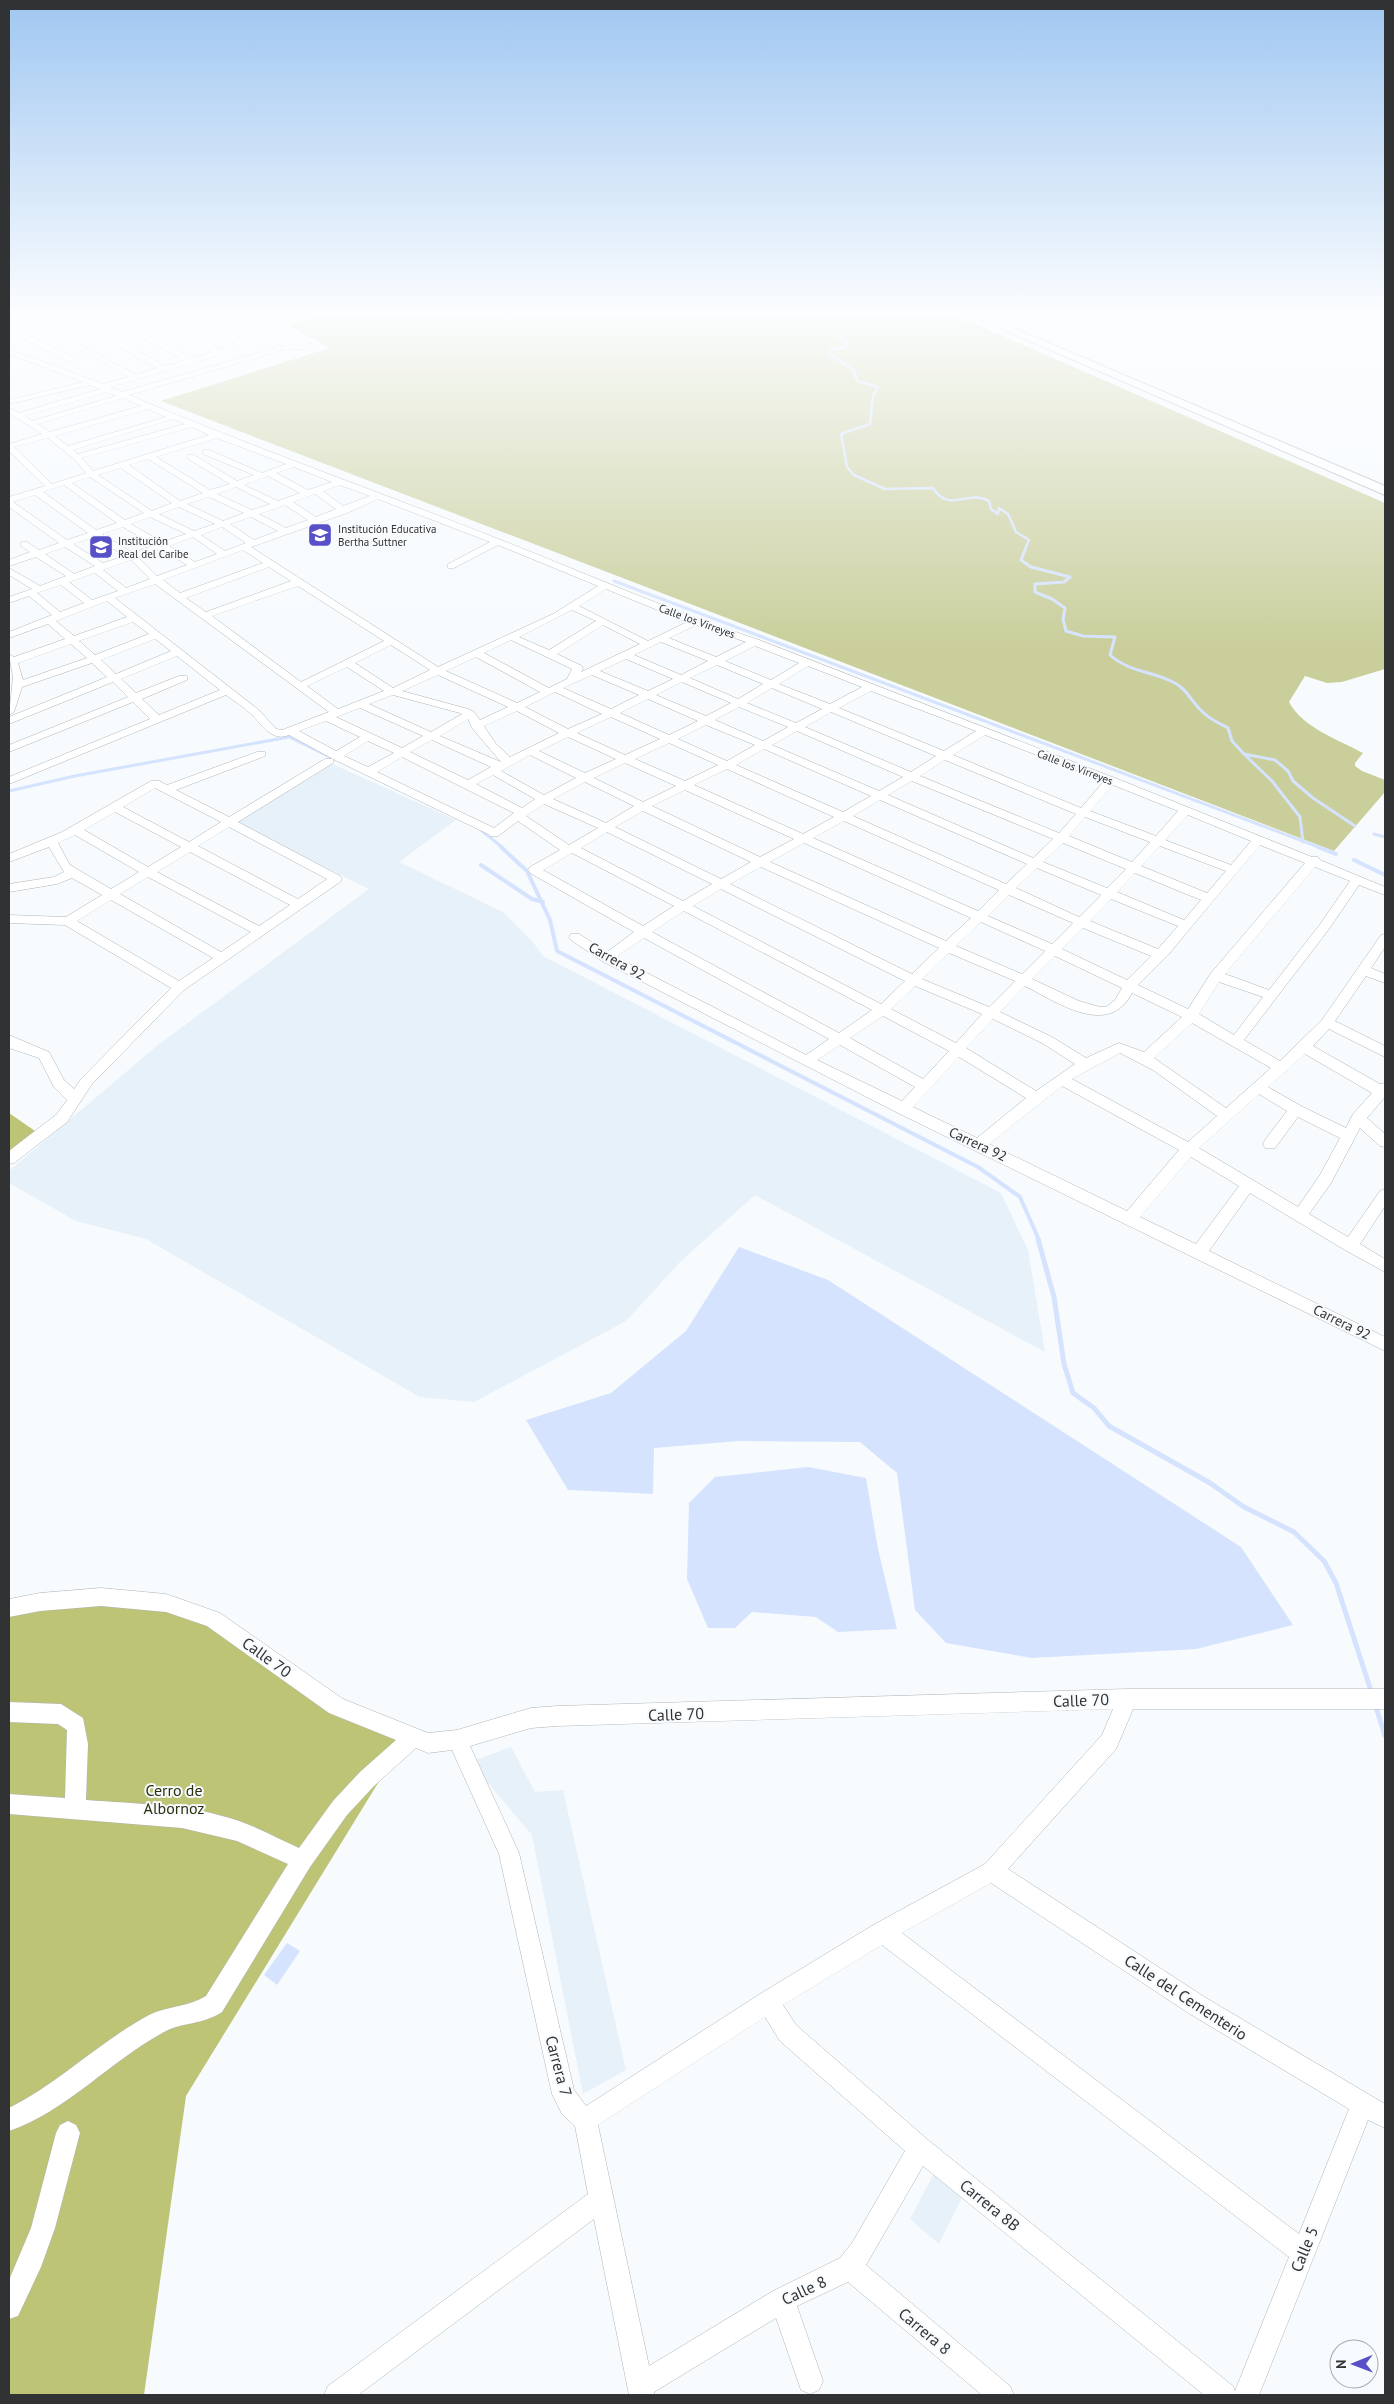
<svg xmlns="http://www.w3.org/2000/svg" width="1394" height="2404" font-family="'PT Sans',sans-serif">
  <style>
    .built { fill: #e7f1fa }
    .green { fill: #c9ce9b }
    .forest { fill: #bdc476 }
    .water { fill: #d5e3ff }
    .lines { fill: none; stroke-linecap: round; stroke-linejoin: round }
    .stream-far3 { stroke: #d5e3ff; stroke-width: 2.5 }
    .stream-far2 { stroke: #d5e3ff; stroke-width: 3 }
    .stream-far1 { stroke: #d5e3ff; stroke-width: 4 }
    .stream { stroke: #d5e3ff; stroke-width: 5 }
    .minor-casing { stroke: #b1b4b7; stroke-width: 1 }
    .highway-casing { stroke: #b1b4b7; stroke-width: 2 }
    .minor { fill: #fff; fill-rule: evenodd }
    .highway { fill: #fff; fill-rule: evenodd }
    .labels { text-anchor: middle; dominant-baseline: central; stroke-width: 4; stroke-linejoin: round; paint-order: stroke }
    .far-poi-label { font-size: 11px; fill: #313233; stroke: #f7fbfe; text-anchor: start }
    .far-street-label { font-size: 11px; fill: #313233; stroke: #f7fbfe }
    .street-label { font-size: 14px; fill: #313233; stroke: #f7fbfe }
    .near-street-label { font-size: 16px; fill: #313233; stroke: #f7fbfe }
    .near-park-label { font-size: 16px; fill: #2d2f0d; stroke: #f7fbfe }
  </style>
  <rect width="100%" height="100%" fill="#f7fbfe"/>
  <g class="built">
    <path d="M328 762 456 820 399 862 503 912 533 942 543 956 1001 1193 1028 1250 1045 1352 755 1195 681 1261 626 1321 474 1402 420 1397 146 1239 76 1221 9 1183V1171L158 1045 369 889 236 823Z"/>
    <path d="M511 1747 535 1792 563 1790 626 2070 583 2094 532 1835 470 1762Z"/>
    <path d="M938 2166 966 2190 939 2244 910 2219Z"/>
  </g>
  <path class="green" d="M312 313H950L1385 503V669L1342 682 1327 683 1305 676 1289 702C1303 728 1337 739 1363 753L1355 763V766L1362 771 1385 780V792L1334 851 161 401 330 348 288 325 317 315Z"/>
  <g class="forest">
    <path d="M9 1113 35 1131 9 1151Z"/>
    <path d="M48 1602 165 1608 212 1623 405 1739 186 2096 144 2395H9V1609Z"/>
  </g>
  <g class="water">
    <path d="M739 1247 828 1280 1241 1547 1293 1625 1196 1649 1032 1658 946 1643 915 1610 897 1473 860 1442 739 1441 654 1448 653 1494 568 1490 526 1420 611 1393 686 1331Z"/>
    <path d="M808 1467 866 1478 878 1549 897 1629 838 1632 816 1617 752 1612 735 1628H708L687 1579 689 1503 715 1477Z"/>
    <path d="M287 1943 300 1951 277 1985 264 1975Z"/>
  </g>
  <g class="lines">
    <path class="stream-far3" d="M836 334 846 341 847 346 828 351V353L854 370 857 381 878 387 873 396 870 424 841 434 847 467 854 475 885 489 933 488C950 514 967 489 989 501L991 509 998 514 999 508 1008 514 1016 532 1029 540 1026 546"/>
    <g class="stream-far2">
      <path d="M1027 545 1021 560 1031 567 1070 577 1064 582 1035 584V592L1052 599 1065 608 1063 619 1066 631 1083 636 1115 637 1110 655C1129 672 1152 671 1173 682 1188 689 1192 704 1205 714 1211 720 1221 724 1228 728L1232 741 1244 754 1275 760 1288 771 1293 781 1313 798 1355 826"/>
      <path d="M614 581 1321 848"/>
      <path d="M1245 755 1272 781 1300 817 1303 842"/>
      <path d="M9 791 75 776 289 737 330 757"/>
      <path d="M481 830 503 848"/>
      <path d="M1374 834 1385 837"/>
    </g>
    <g class="stream-far1">
      <path d="M501 847 527 871 550 920 557 951 978 1167 1020 1197 1039 1240"/>
      <path d="M1318 847 1336 854"/>
      <path d="M1354 860 1385 875"/>
      <path d="M481 865 532 899 543 902"/>
    </g>
    <g class="stream">
      <path d="M1038 1239 1054 1297 1064 1364 1073 1393 1094 1408 1109 1426 1210 1483 1244 1507 1294 1532 1324 1561 1336 1583 1372 1694"/>
      <path d="M1375 1704 1385 1736"/>
    </g>
    <defs>
      <g id="minor">
        <path d="M15 313H23L71 339 94 333 59 313H66L101 331 122 327 99 313H106L129 325 151 320 140 313H147L158 318 191 313 246 342 265 337 219 313H228L292 344 299 346 313 343V347L299 350 290 348 129 395C252 447 377 491 501 540 587 574 671 611 759 640L1115 778 1312 857H1318L1320 860 1385 887V895L1359 885 1329 929 1244 1040 1280 1061 1322 1020 1381 935 1385 934V947L1371 968 1385 974V983L1366 976 1335 1021 1385 1046V1057L1329 1029 1313 1046 1380 1084 1385 1083V1097L1367 1118 1385 1134V1147L1380 1146 1360 1128 1331 1183 1309 1214 1348 1237 1380 1191 1385 1189V1206L1360 1244 1385 1259V1272L1345 1250 1250 1193 1209 1251 1385 1337V1351L898 1113 602 961 571 940 569 937 571 934H579L607 952 634 932 530 873 528 870 530 867 560 850 518 821 498 836H490L488 834 333 759V763L238 822 340 876 342 879 340 882 184 990 92 1084 67 1122 14 1163 9 1164V1151L57 1114 67 1100 54 1087 39 1058 9 1048V1035L49 1052 64 1080 74 1089 82 1078 171 988 65 925 9 923V915L66 917 102 895 72 878 57 884 9 892V884L54 877 64 872 49 847 9 862V854L62 832 151 781H159L167 785 257 752H265V756L176 790 229 817 325 759H333L289 735C271 742 263 725 251 714 244 707 234 701 226 695L9 784V777L150 719 133 702 9 752V745L128 697 113 682 9 724V717L107 677 92 663 22 687 14 712 9 715 13 677 9 654 14 657 65 639 48 624 9 638V632L52 615 29 596 9 603V597L32 589 9 575V568L40 586 66 576 36 557 9 566V560L30 552 21 546V542H27L39 550 59 543 9 507V497L45 486 9 451V444L42 434 9 413V408L19 413 100 389 90 385 9 404V400L83 382 9 354V349L103 384 129 377ZM186 316 239 345 221 350 164 321ZM156 323 213 352 192 358 135 328ZM127 330 185 361 165 366 107 334ZM99 336 157 368 136 375 76 342ZM271 340 283 346 122 392 110 387ZM107 392 116 396 32 421 25 416ZM123 398 141 406 50 432 38 424ZM148 409 166 417 68 446 55 436ZM173 419 185 424 78 454 73 450ZM192 427 209 435 93 471 82 458ZM48 438 74 459 86 473 52 484 14 447ZM217 438 286 464 262 473 209 450H203V454L254 475 237 481 194 455H188V459L230 484 210 490 156 457ZM148 459 203 493 180 501 129 465ZM294 467 332 482 308 490 276 473ZM121 468 172 503 152 511 98 475ZM268 476 300 493 278 501 244 485ZM90 477 144 513 125 520 72 483ZM64 485 117 523 96 530 43 492ZM340 485 370 496 343 506 323 491ZM236 487 270 504 252 510 217 494ZM315 494 336 509 316 517 293 502ZM35 495 88 533 67 540 13 502ZM209 497 244 513 223 521 187 504ZM378 499 490 542 448 564V568H454L498 545 598 586 553 614 438 667 251 547 347 513ZM285 505 308 520 286 528 259 514ZM179 507 215 524 194 531 159 514ZM150 517 186 534 162 542 131 524ZM251 517 278 531 254 540 230 524ZM123 527 154 545 133 553 102 534ZM222 527 246 543 225 551 201 535ZM94 537 125 556 103 563 73 544ZM193 537 217 554 195 562 169 546ZM65 547 95 566 74 574 45 554ZM161 549 187 565 157 576 138 557ZM243 550 263 563 180 593 163 580ZM131 560 150 579 126 588 103 570ZM269 567 291 581 206 612 186 598ZM95 573 118 591 92 600 69 582ZM155 584 329 712 282 730 276 729 259 710 115 598ZM61 585 84 603 60 612 37 593ZM298 586 384 641 301 682 212 616ZM606 589 687 622 648 641 579 606ZM107 601 127 617 74 636 56 621ZM572 610 596 621 549 650 519 637ZM133 622 149 634 95 655 79 641ZM603 625 640 644 581 672 583 668 582 666 557 654ZM696 625 746 642 716 657 669 638ZM155 639 171 651 116 674 101 660ZM511 640 572 669 567 679 549 688 484 653ZM661 642 708 661 681 675 634 655ZM71 644 87 658 23 680 18 663ZM391 645 430 670 393 688 355 663ZM755 646 799 663 771 680 725 661ZM177 656 220 690 159 715 142 699 187 680V676H179L136 693 121 679ZM476 657 540 692 517 703 446 671ZM626 659 673 679 648 691 600 671ZM717 665 763 684 738 699 690 678ZM808 666 862 687 830 704 779 684ZM347 667 384 691 338 709 307 686ZM438 675 508 707 480 720 474 712 468 709 402 691ZM592 675 639 695 611 709 563 688ZM682 682 731 703 706 716 656 695ZM772 688 822 709 796 723 747 703ZM871 691 976 731 944 751 839 708ZM555 692 602 714 568 729 525 707ZM393 695 460 713 462 714 431 732 369 704ZM648 699 698 721 669 735 620 713ZM739 707 788 727 763 741 715 720ZM360 708 423 736 402 748 336 717ZM517 711 559 733 510 757 496 744 484 726ZM831 712 936 756 911 772 805 727ZM611 717 660 739 625 755 577 733ZM468 719 472 728 501 762 440 736ZM326 721 360 737 336 751 299 731ZM706 725 755 745 727 761 678 739ZM797 731 903 777 879 791 772 745ZM985 735 1104 781 1081 808 953 755ZM568 737 616 759 585 773 539 751ZM432 740 491 767 468 780 410 752ZM368 741 394 753 368 767 344 756ZM669 743 718 765 685 781 635 759ZM764 749 871 796 843 812 736 765ZM530 755 576 778 544 795 501 771ZM402 757 514 813 494 828 492 827 377 772ZM945 760 1076 814 1059 833 920 776ZM625 763 676 786 643 802 594 778ZM727 769 834 817 803 834 694 785ZM493 775 535 799 522 808 476 784ZM912 781 1053 839 1033 858 888 795ZM585 782 634 806 606 823 553 799ZM1113 785 1178 811 1156 836 1090 811ZM155 788 221 822 189 842 123 807ZM685 790 794 839 760 857 652 806ZM880 800 1027 864 1006 884 853 816ZM544 804 598 828 569 845 526 816ZM643 811 751 862 721 879 615 827ZM115 812 181 847 148 867 84 830ZM1188 815 1251 841 1231 865 1165 840ZM1085 817 1150 842 1132 862 1069 836ZM844 821 999 890 978 911 813 838ZM229 827 327 879 298 899 198 846ZM607 832 712 884 683 901 581 848ZM75 835 139 872 111 889 70 865 58 843ZM804 843 971 918 946 941 770 862ZM1063 843 1126 869 1107 888 1043 862ZM1260 845 1305 863 1211 973 1188 1009 1138 985 1168 955ZM1160 846 1226 871 1207 893 1141 866ZM190 852 290 905 259 926 157 872ZM572 853 674 906 643 926 543 870ZM761 867 939 948 912 974 730 884ZM1315 867 1350 881 1321 923 1269 990 1225 974ZM1037 868 1101 895 1079 917 1016 888ZM1135 873 1201 900 1184 920 1117 892ZM148 877 251 932 221 952 120 894ZM721 889 905 981 881 1004 693 906ZM1009 895 1073 923 1052 944 988 916ZM1111 899 1178 926 1158 949 1090 921ZM111 900 213 958 179 981 77 921ZM684 911 872 1010 839 1033 652 932ZM981 922 1045 951 1022 974 956 946ZM1083 928 1151 956 1127 980 1062 949ZM644 938 829 1039 806 1055 616 957ZM949 953 1015 981 989 1007 922 979ZM1055 956 1122 988 1115 1000 1106 1007H1100L1079 1001 1032 979ZM1219 982 1263 997 1234 1035 1199 1014ZM915 986 982 1014 956 1043 891 1009ZM1025 986C1058 1003 1109 1038 1132 993L1182 1017 1144 1052 1119 1043 1086 1058 1052 1037 1000 1012ZM883 1016 949 1051 923 1079 850 1038ZM993 1019 1042 1043 1075 1064 1036 1091 966 1048ZM1192 1023 1271 1068 1226 1108 1154 1058ZM840 1045 915 1087 902 1101 817 1060ZM1120 1053 1153 1070 1217 1116 1188 1142 1072 1079ZM1305 1054 1372 1093 1353 1114 1346 1128 1301 1106 1268 1087ZM959 1057 1026 1098 977 1138 913 1107ZM1062 1086 1179 1150 1127 1211 989 1144ZM1259 1094 1287 1111 1265 1140 1263 1144 1265 1148H1275L1298 1117 1340 1138 1320 1175 1298 1207 1199 1148ZM1191 1157 1239 1186 1196 1244 1140 1217Z"/>
        <path d="M9 327 75 357 76 359 69 361 9 332Z"/>
        <path d="M101 1588 166 1594 220 1613 343 1699 428 1733 457 1730 531 1708 557 1706 1127 1689H1385V1709H1133L1116 1749 1008 1869 1206 1998 1385 2104V2128L1368 2120 1259 2395H1204L923 2166 866 2265 1010 2386 1014 2395H982L848 2282 797 2306 823 2381 819 2390 810 2394 801 2390 776 2318 654 2392 655 2395H629L594 2219 358 2395H324L328 2386 588 2194 575 2126 562 2114 552 2094 499 1854 452 1750 428 1753 416 1748 374 1786 347 1815 310 1867 222 2012C202 2025 182 2022 164 2032 110 2061 67 2111 9 2131V2108C59 2083 99 2042 149 2015 167 2006 189 2007 206 1996L288 1864 237 1841 182 1828 9 1814V1794L65 1798 67 1730 58 1724 9 1722V1702L61 1704 83 1718 88 1744 86 1800C136 1804 190 1804 239 1821 259 1828 279 1839 299 1848L333 1801 360 1772 396 1740 329 1713 207 1626 166 1612 101 1606 40 1611 9 1617V1599L40 1593ZM1113 1709 1102 1735 985 1864 875 1924 760 1994 586 2106 574 2090 519 1853 470 1746 531 1728 557 1726ZM991 1883 1190 2014 1349 2109 1299 2234 902 1933ZM882 1945 1289 2257 1235 2391 1233 2386 928 2140 796 2025 783 2005ZM765 2017 780 2041 905 2151 852 2243 840 2258 773 2291 649 2366 598 2125Z"/>
        <path d="M68 2121 76 2125 80 2133 55 2228 41 2267 18 2316 9 2319V2280L31 2228 56 2133 60 2125Z"/>
      </g>
      <path id="highway" d="M965 313H978L1385 486V495Z"/>
    </defs>
    <use href="#minor" class="minor-casing"/>
    <use href="#highway" class="highway-casing"/>
    <use href="#minor" class="minor"/>
    <use href="#highway" class="highway"/>
  </g>
  <linearGradient id="sky" x2="0" y2="1"><stop stop-color="#a0c7f1"/><stop offset="0.48" stop-color="#fbfdff"/><stop offset="1" stop-color="#fbfdff" stop-opacity="0"/></linearGradient>
  <rect width="1394" height="649" fill="url(#sky)"/>
  <defs>
    <symbol id="school-square" viewBox="-11 -11 22 22"><rect x="-9" y="-9" width="18" height="18" rx="4" fill="#5750c7" stroke="#f7fbfe"/><path d="M0-5L7-2L0 1L-7-2ZM-4 1L0 2.5L4 1V4Q0 6-4 4Z" fill="#fff"/></symbol>
  </defs>
  <g fill-rule="evenodd">
    <use href="#school-square" x="306" y="521" width="28" height="28"/>
    <use href="#school-square" x="87" y="533" width="28" height="28"/>
  </g>
  <g class="labels">
    <g class="far-poi-label">
      <text x="338" y="529">Institución Educativa<tspan x="338" dy="13">Bertha Suttner</tspan></text>
      <text x="118" y="541">Institución<tspan x="118" dy="13">Real del Caribe</tspan></text>
    </g>
    <g class="far-street-label">
      <text transform="translate(697 621) rotate(20)">Calle los Virreyes</text>
      <text transform="translate(1075 767) rotate(21)">Calle los Virreyes</text>
    </g>
    <g class="street-label">
      <text transform="translate(617 961) rotate(29)">Carrera 92</text>
      <text transform="translate(978 1144) rotate(25)">Carrera 92</text>
      <text transform="translate(1342 1322) rotate(26)">Carrera 92</text>
    </g>
    <g class="near-street-label">
      <text transform="translate(267 1657) rotate(36)">Calle 70</text>
      <text transform="translate(1081 1700) rotate(-2)">Calle 70</text>
      <text transform="translate(676 1714) rotate(-2)">Calle 70</text>
      <text transform="translate(1186 1997) rotate(33)">Calle del Cementerio</text>
      <text transform="translate(559 2066) rotate(75)">Carrera 7</text>
      <text transform="translate(990 2205) rotate(39)">Carrera 8B</text>
      <text transform="translate(1304 2249) rotate(-68)">Calle 5</text>
      <text transform="translate(804 2290) rotate(-25)">Calle 8</text>
      <text transform="translate(925 2331) rotate(40)">Carrera 8</text>
    </g>
    <g class="near-park-label">
      <text x="174" y="1790">Cerro de<tspan x="174" dy="18">Albornoz</tspan></text>
    </g>
  </g>
  <rect width="1394" height="2404" fill="none" stroke="#313233" stroke-width="20"/>
  <g transform="translate(1354 2364) rotate(269)"><circle r="24" fill="#f7fbfe" stroke="#a8abad"/>
  <path d="M0-4L9 19L0 12L-9 19Z" fill="#5750c7"/>
  <text y="-8" font-size="14" font-weight="bold" text-anchor="middle" fill="#313233">N</text>
  </g>
</svg>
